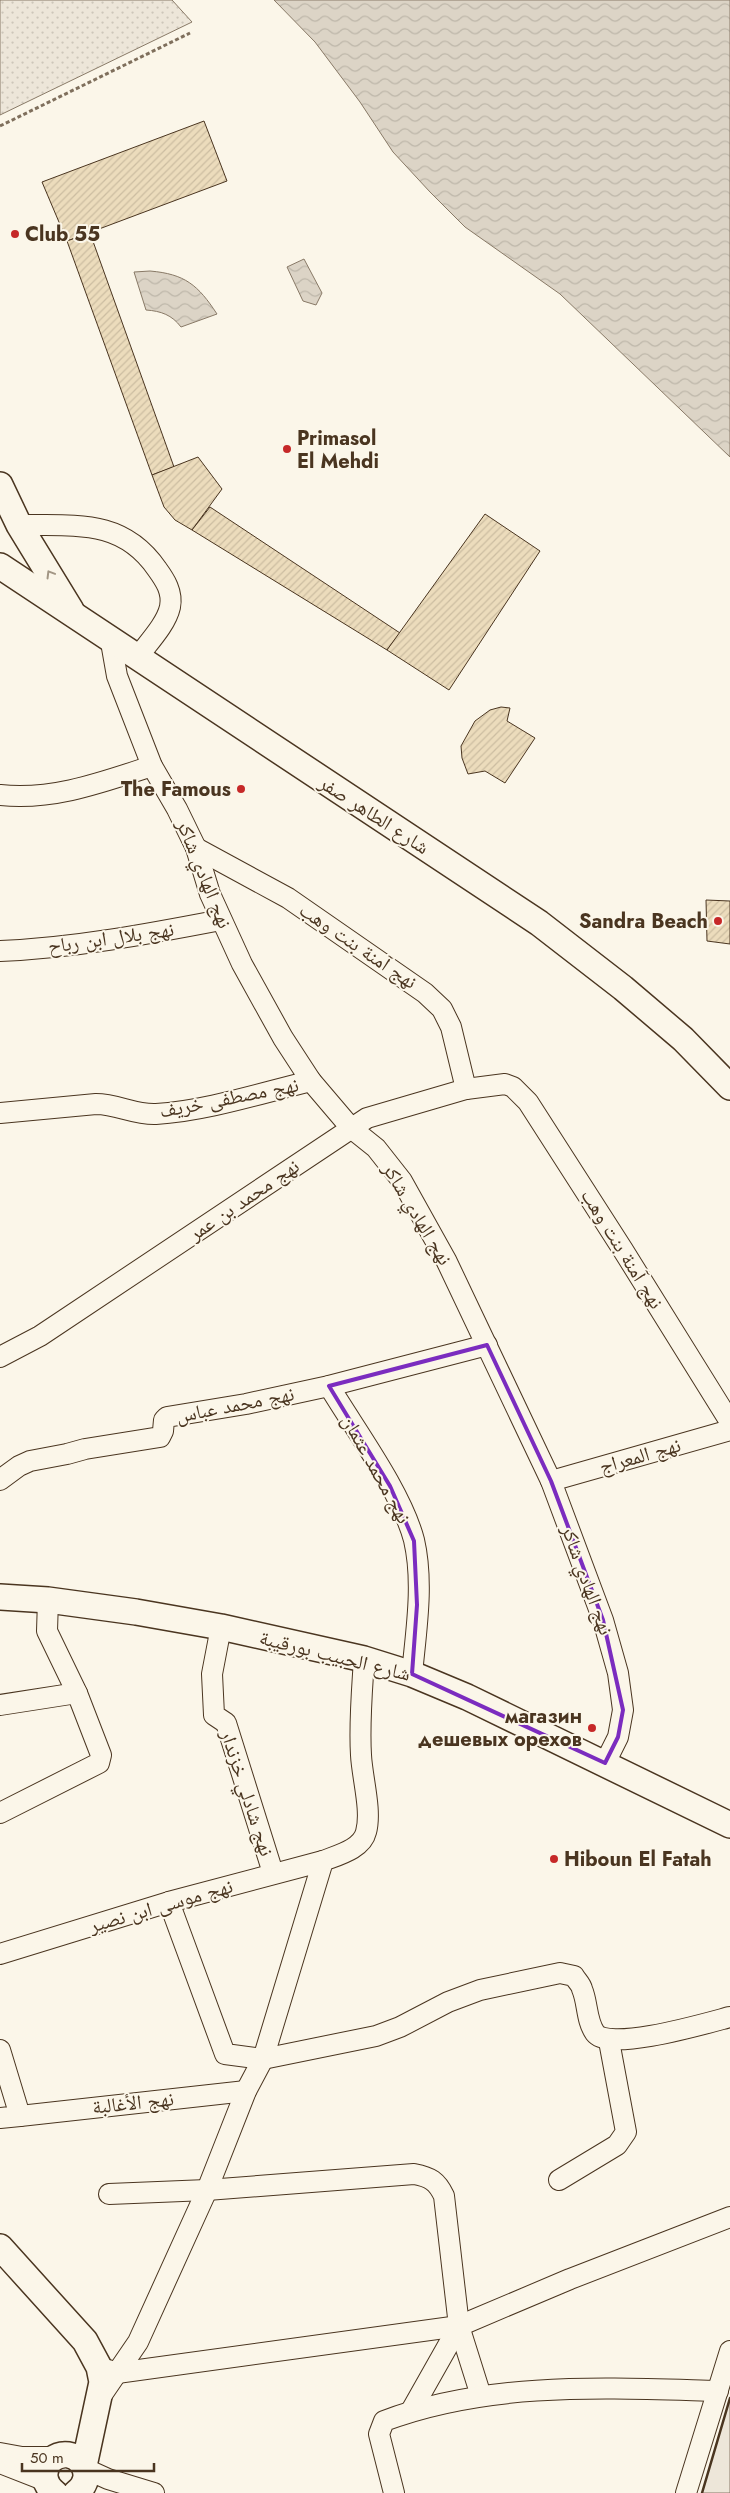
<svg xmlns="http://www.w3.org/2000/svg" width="730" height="2493" font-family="Jost,'Noto Naskh Arabic',sans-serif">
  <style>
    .grass { fill: url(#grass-dots); stroke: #887966 }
    .garden { fill: #ede6d9; stroke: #887966 }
    .water { fill: url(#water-waves); stroke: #887966 }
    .building { fill: url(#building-hatch); stroke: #4a3520 }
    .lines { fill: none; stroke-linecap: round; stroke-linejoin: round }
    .minor-casing { stroke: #4a3520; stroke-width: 22 }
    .major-casing { stroke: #4a3520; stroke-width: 28 }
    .path { stroke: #7f6f5c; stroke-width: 3; stroke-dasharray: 4 2.5; stroke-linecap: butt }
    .minor { stroke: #fbf6e9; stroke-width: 20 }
    .major { stroke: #fbf6e9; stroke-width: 25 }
    .wall { stroke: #4a3520; stroke-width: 2.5 }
    .oneway { stroke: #a29684 }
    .marked { fill: none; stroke: #7b2cbf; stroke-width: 4; stroke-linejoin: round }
    .poi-dot { fill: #c62828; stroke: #fbf6e9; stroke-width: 2 }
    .labels { text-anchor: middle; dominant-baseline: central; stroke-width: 4; stroke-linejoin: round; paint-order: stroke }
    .poi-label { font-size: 20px; font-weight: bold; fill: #4a3520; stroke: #fbf6e9; text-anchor: start }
    .street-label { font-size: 20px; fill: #4a3520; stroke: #fbf6e9 }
  </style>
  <defs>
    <pattern id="grass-dots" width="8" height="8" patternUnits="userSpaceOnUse" patternTransform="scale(1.25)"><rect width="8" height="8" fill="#ede6d9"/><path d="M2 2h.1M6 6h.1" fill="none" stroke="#cdc6ba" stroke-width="1.8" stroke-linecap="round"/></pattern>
    <pattern id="water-waves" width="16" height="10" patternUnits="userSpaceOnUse" patternTransform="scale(1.25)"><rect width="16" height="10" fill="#dcd4c6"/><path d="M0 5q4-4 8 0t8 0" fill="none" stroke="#beb7aa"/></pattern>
    <pattern id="building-hatch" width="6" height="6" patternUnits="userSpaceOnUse" patternTransform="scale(1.25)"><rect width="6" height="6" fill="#ecdcbc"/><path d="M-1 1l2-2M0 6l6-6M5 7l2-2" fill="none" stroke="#ccbda1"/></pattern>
  </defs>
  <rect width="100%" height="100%" fill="#fbf6e9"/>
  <path class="grass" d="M0 0H172L192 22 0 115Z"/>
  <path class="garden" d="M730 2398V2493H702Z"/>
  <g class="water">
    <path d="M274 0H730V457L560 294 465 227 430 192 393 152 360 102 315 42Z"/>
    <path d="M304 259 322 293 316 305 303 301 287 267Z"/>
    <path d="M150 271C185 274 198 285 217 314L181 327C172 315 161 311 146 310L134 272Z"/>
  </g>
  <g class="building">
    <path d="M204 121 227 181 67 241 42 182Z"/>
    <path d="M90 233 174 467 152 475 67 241Z"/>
    <path d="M198 457 222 489 192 530 175 520 164 507 152 475Z"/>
    <path d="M210 507 400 633 387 650 192 530Z"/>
    <path d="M485 514 540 551 449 690 387 650Z"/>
    <path d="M501 707 510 708 507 721 535 738 505 783 485 771 468 774 462 758 461 746 475 721 490 710Z"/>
    <path d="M706 900 730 901V944L707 941Z"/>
  </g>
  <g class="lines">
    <defs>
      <g id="minor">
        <path d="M19 525C74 526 122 518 157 569 165 580 173 592 170 607 166 625 147 644 137 658"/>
        <path d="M111 642 117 676 152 766 177 809 196 848 210 894 242 964 283 1038 311 1081 351 1128 376 1148 402 1181 446 1260 551 1481 603 1620 618 1673 623 1710 618 1737 605 1763"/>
        <path d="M0 795C52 801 103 782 152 766"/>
        <path d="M196 848 288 898 425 993 442 1009 451 1027 466 1089"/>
        <path d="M0 951C74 948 148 934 221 920"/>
        <path d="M0 1113 96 1104C117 1104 135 1115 156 1114 206 1111 261 1093 311 1081"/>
        <path d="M0 1357 40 1336 367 1118 466 1089 505 1084 513 1087 528 1102 623 1250 730 1422"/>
        <path d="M329 1386C356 1431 401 1491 414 1540 424 1583 416 1631 412 1674"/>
        <path d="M0 1480 19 1466 30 1461 67 1454 85 1449 160 1437 163 1431 164 1420 167 1417 246 1404 329 1386 487 1345"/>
        <path d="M551 1481 730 1430"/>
        <path d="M221 1627 212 1674 214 1715 226 1723 273 1873"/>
        <path d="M0 1705 77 1693 47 1631 48 1600"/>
        <path d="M0 1813 99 1763 101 1755 77 1693"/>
        <path d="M169 1902 225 2054 263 2059 376 2036 400 2027 448 2002 480 1990 560 1973 574 1976C576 1980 581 1984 582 1989 588 2003 586 2020 595 2033 609 2052 707 2023 730 2017"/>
        <path d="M0 1954 169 1902 323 1861"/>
        <path d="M0 2050 20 2116 0 2118"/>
        <path d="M20 2116 246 2091"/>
        <path d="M559 2180 617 2145 626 2132 609 2041"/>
        <path d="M109 2194 207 2190 414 2174C430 2177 437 2181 444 2196L459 2326 481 2396"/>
        <path d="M108 2370 117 2373 459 2326 570 2279 730 2217"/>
        <path d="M99 2399 138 2342 207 2190 246 2091 263 2059 323 1861C338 1855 362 1849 366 1832 372 1811 362 1777 361 1755 359 1723 362 1691 364 1659"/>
        <path d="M411 2411 459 2326"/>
        <path d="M0 2453 22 2457H55"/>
        <path d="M0 2463 46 2481"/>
        <path d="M86 2469 108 2479 154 2493"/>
        <path d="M394 2493 379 2434 384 2421C490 2381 607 2388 718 2391"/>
        <path d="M686 2493 730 2351"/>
      </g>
      <g id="major">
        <path d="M0 485 19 525 71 610"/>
        <path d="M0 566 539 923 623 988 683 1039 730 1087"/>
        <path d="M0 1597 48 1600 136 1612 221 1627 364 1659 412 1674 467 1697 730 1825"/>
        <path d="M0 2247 85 2341 99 2367 102 2382 84 2466"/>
        <path d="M55 2493C44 2485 41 2471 51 2460 74 2442 101 2474 76 2493"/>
      </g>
    </defs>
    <use href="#minor" class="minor-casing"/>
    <use href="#major" class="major-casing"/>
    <path class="path" d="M0 126 190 33"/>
    <use href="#minor" class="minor"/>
    <use href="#major" class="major"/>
    <path class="wall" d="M702 2493 730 2398"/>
  </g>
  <defs><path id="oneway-chevron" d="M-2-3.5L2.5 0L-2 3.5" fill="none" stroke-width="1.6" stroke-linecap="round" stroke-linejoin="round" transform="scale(1.25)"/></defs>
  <use class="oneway" href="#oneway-chevron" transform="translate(50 574) rotate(-121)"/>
  <path class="marked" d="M487 1345 551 1481 603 1620 623 1710 618 1737 605 1763 412 1674 417 1605 414 1541 390 1486 329 1386Z"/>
  <g class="poi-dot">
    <circle cx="15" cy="234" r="5"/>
    <circle cx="287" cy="449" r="5"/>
    <circle cx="241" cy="789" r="5"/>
    <circle cx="718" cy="921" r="5"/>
    <circle cx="592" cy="1728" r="5"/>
    <circle cx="554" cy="1859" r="5"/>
  </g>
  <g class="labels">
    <g class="poi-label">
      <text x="25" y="234">Club 55</text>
      <text x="297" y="438">Primasol<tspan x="297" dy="23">El Mehdi</tspan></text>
      <text x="231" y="789" text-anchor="end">The Famous</text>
      <text x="708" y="921" text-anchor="end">Sandra Beach</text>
      <text x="582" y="1716" text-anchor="end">магазин<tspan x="582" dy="23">дешевых орехов</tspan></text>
      <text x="564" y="1859">Hiboun El Fatah</text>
    </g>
    <g class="street-label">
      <text transform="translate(374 815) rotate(33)">شارع الطاهر صفر</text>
      <text transform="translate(204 874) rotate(68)">نهج الهادي شاكر</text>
      <text transform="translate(111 938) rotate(-8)">نهج بلال ابن رباح</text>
      <text transform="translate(358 946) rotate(34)">نهج آمنة بنت وهب</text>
      <text transform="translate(229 1098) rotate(-11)">نهج مصطفى خريف</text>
      <text transform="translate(244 1200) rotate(-34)">نهج محمد بن عمر</text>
      <text transform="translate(417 1214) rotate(59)">نهج الهادي شاكر</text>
      <text transform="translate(622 1249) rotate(58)">نهج آمنة بنت وهب</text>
      <text transform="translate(235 1405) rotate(-11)">نهج محمد عباس</text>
      <text transform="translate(640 1456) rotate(-16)">نهج المعراج</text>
      <text transform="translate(376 1469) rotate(61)">نهج محمد عثمان</text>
      <text transform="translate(587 1580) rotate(70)">نهج الهادي شاكر</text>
      <text transform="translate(335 1656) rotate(14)">شارع الحبيب بورقيبة</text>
      <text transform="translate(247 1793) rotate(72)">نهج شادلي خزندار</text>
      <text transform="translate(161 1906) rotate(-16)">نهج موسى ابن نصير</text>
      <text transform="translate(133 2103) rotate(-6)">نهج الأغالبة</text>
    </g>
  </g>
  <path d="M22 2463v8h132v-8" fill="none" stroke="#4a3520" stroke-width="2.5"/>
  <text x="30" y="2463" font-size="15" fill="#4a3520" stroke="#fbf6e9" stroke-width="4" paint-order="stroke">50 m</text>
</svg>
